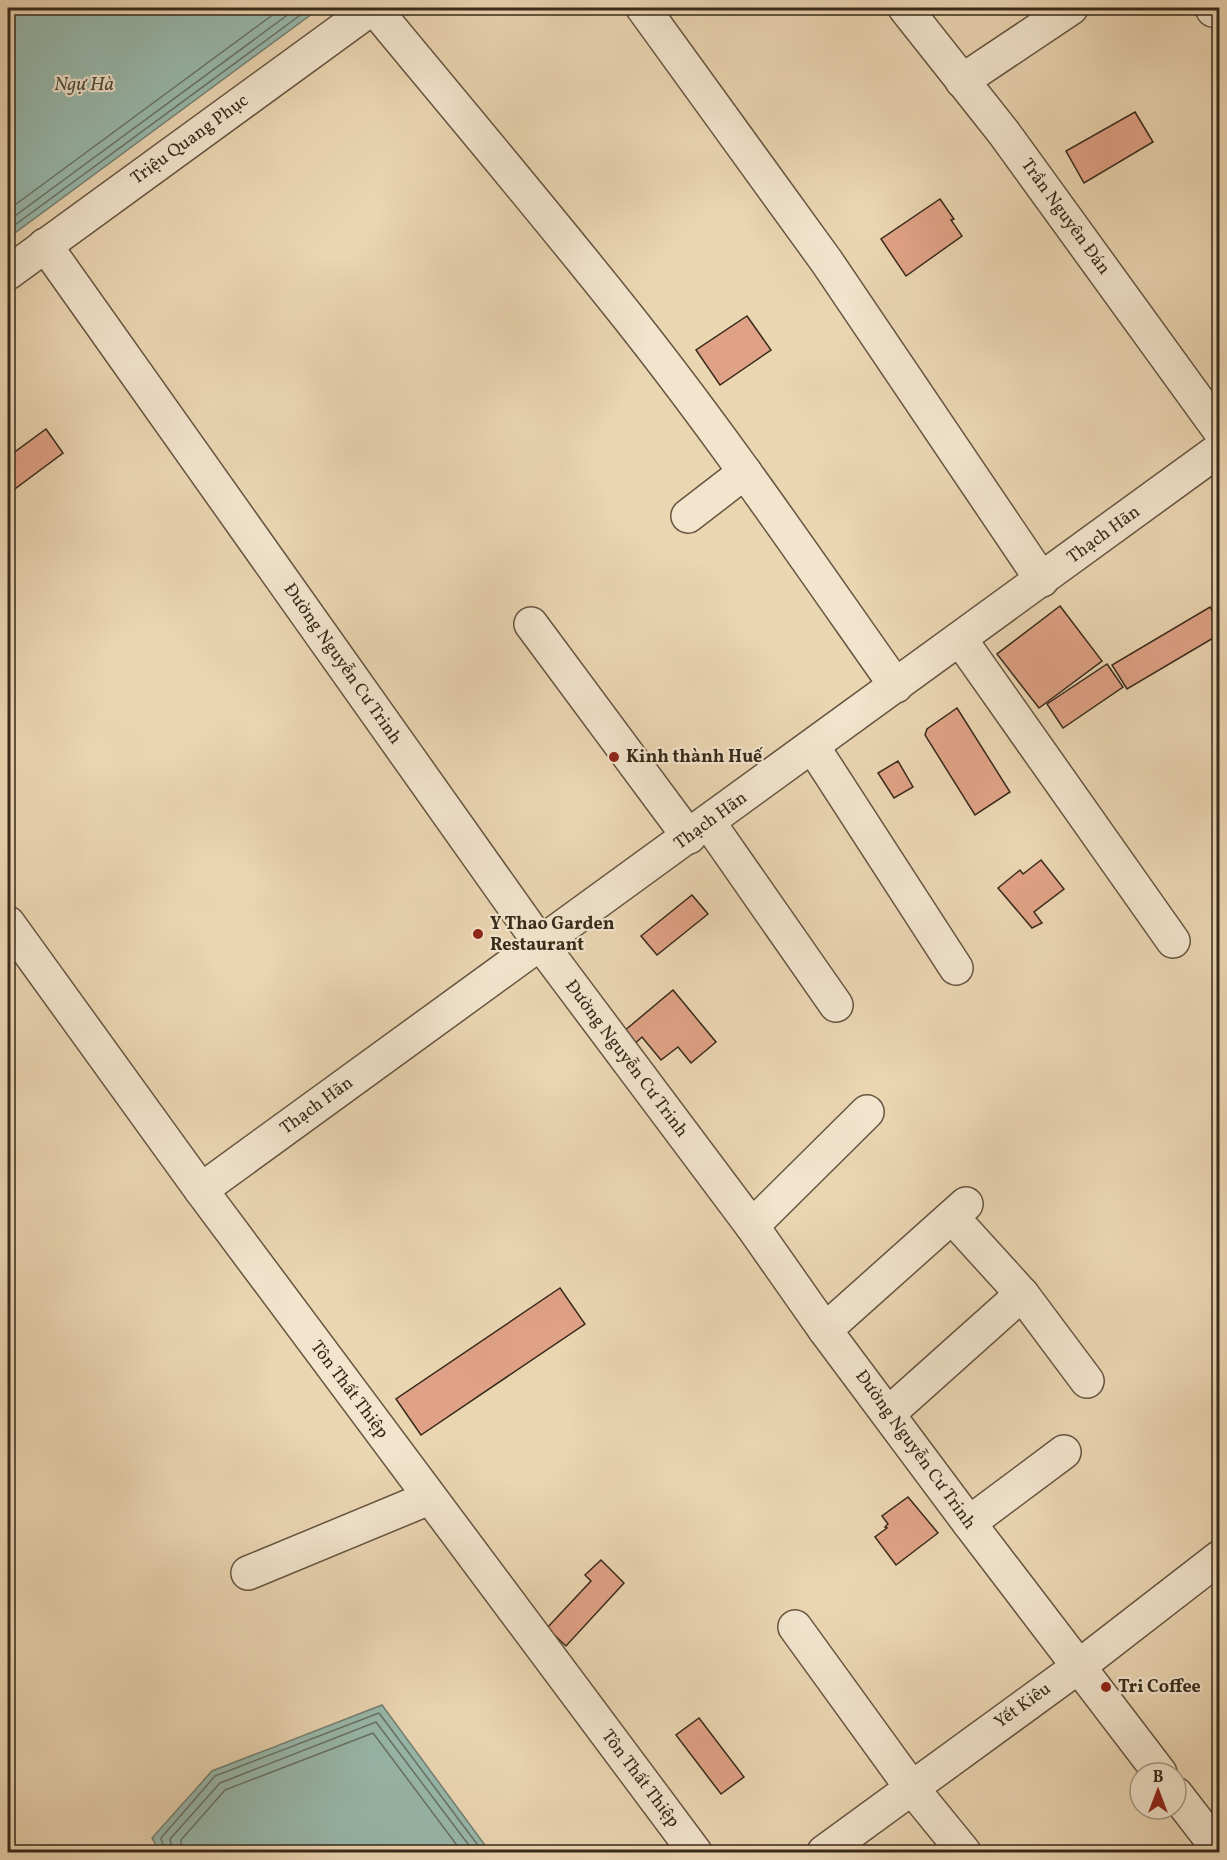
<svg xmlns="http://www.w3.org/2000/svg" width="1227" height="1860" font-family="Vollkorn,serif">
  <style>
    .water { fill: #98b9ad; stroke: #728073; stroke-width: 1.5 }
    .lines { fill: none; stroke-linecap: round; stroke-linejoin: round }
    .shore { stroke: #687264; stroke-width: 1.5 }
    .building { fill: #e0a286; stroke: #382a1b; stroke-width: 1.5 }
    .minor-casing { stroke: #655541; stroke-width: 36 }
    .minor { stroke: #f2e4cd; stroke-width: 33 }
    .poi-dot { fill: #8f2418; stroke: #f2e4cd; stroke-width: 2 }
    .labels { text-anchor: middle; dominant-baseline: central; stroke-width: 4.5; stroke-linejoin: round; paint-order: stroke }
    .street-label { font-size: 18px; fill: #382a1b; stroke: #f2e4cd }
    .poi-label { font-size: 18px; font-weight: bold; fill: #382a1b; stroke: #f2e4cd; text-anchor: start }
    .water-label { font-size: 20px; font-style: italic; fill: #504e40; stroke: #f2e4cd }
  </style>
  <rect width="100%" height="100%" fill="#ebd6b2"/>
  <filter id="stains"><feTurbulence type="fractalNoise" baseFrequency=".00333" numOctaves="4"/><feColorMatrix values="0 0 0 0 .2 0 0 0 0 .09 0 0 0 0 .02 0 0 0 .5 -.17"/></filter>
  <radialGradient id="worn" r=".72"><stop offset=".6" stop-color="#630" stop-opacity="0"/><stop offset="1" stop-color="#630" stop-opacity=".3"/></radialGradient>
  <g class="water">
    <path d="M8 8H320L8 238Z"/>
    <path d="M382 1705 490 1852H160L152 1838 212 1771Z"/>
  </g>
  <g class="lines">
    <g class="shore">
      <path d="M8 210 282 8"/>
      <path d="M8 221 297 8"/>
      <path d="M8 230 310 8"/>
      <path d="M165 1852 161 1838 215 1776 379 1713 483 1852"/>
      <path d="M173 1852 170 1839 220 1783 376 1722 474 1852"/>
      <path d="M182 1852 181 1840 225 1790 373 1733 462 1852"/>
    </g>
  </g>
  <g class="building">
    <path d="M1135 112 1153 142 1084 183 1066 151Z"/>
    <path d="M940 199 954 219 951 220 962 236 906 276 881 239Z"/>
    <path d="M747 316 771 350 720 385 696 350Z"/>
    <path d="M46 429 63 453 8 494V457Z"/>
    <path d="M1060 606 1102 661 1039 708 997 654Z"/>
    <path d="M1210 607 1220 623V634L1127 689 1112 665Z"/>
    <path d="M1107 664 1123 687 1063 728 1047 704Z"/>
    <path d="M957 708 1010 792 975 815 925 735 927 729Z"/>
    <path d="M898 761 913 787 894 798 878 773Z"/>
    <path d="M1041 860 1064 889 1034 912 1042 923 1032 928 998 888 1020 870 1023 874Z"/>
    <path d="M692 895 708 914 657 955 641 936Z"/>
    <path d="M673 990 716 1042 691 1063 678 1047 661 1060 642 1037 628 1050 617 1037Z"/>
    <path d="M560 1288 585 1324 421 1435 396 1399Z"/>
    <path d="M908 1497 938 1533 896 1565 875 1537 887 1528 885 1527 888 1524 882 1516Z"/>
    <path d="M601 1560 624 1583 566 1646 547 1628 591 1581 585 1575Z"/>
    <path d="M699 1718 744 1777 721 1794 676 1735Z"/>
  </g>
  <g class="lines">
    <defs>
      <g id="minor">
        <path d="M374 8C455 106 537 203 616 302 715 425 805 557 896 686"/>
        <path d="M643 8 827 262 1042 580"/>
        <path d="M905 8 1004 133 1220 431"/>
        <path d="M1212 8 1213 10"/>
        <path d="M962 81 1071 8"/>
        <path d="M45 245 540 943 752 1226 825 1330 969 1523 1160 1773"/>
        <path d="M8 273 372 8"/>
        <path d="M688 516 745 472"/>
        <path d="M531 624 689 837"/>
        <path d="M960 639 1173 941"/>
        <path d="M813 747 956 968"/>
        <path d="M709 823 836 1005"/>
        <path d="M8 923 201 1190 695 1852"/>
        <path d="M201 1190C540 943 881 698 1220 449"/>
        <path d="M952 1217 1022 1294 1087 1381"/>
        <path d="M752 1226 867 1112"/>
        <path d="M825 1330 966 1204"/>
        <path d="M889 1413 1022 1294"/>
        <path d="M969 1523 1064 1452"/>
        <path d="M248 1573 429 1498"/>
        <path d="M795 1627 911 1787 964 1852"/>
        <path d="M1176 1794 1220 1851"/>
        <path d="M824 1852 1078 1667 1220 1557"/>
      </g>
    </defs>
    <use href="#minor" class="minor-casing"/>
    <use href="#minor" class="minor"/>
  </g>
  <g class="poi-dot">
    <circle cx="614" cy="757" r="6"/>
    <circle cx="478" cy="934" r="6"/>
    <circle cx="1106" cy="1687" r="6"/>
  </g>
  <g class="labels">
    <g class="street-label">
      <text transform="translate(190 140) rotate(-36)">Triệu Quang Phục</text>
      <text transform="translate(1065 217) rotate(54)">Trần Nguyên Đán</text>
      <text transform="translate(1104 535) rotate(-36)">Thạch Hãn</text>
      <text transform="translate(342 664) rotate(55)">Đường Nguyễn Cư Trinh</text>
      <text transform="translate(711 821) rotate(-36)">Thạch Hãn</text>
      <text transform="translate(626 1059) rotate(53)">Đường Nguyễn Cư Trinh</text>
      <text transform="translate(317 1106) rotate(-36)">Thạch Hãn</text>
      <text transform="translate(349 1390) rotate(53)">Tôn Thất Thiệp</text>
      <text transform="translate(915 1450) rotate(54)">Đường Nguyễn Cư Trinh</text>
      <text transform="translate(1023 1706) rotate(-36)">Yết Kiêu</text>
      <text transform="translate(640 1779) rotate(53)">Tôn Thất Thiệp</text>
    </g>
    <g class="poi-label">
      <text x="626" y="757">Kinh thành Huế</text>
      <text x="490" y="924">Y Thao Garden<tspan x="490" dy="21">Restaurant</tspan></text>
      <text x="1118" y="1687">Tri Coffee</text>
    </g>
    <g class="water-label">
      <text x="84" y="85">Ngự Hà</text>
    </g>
  </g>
  <rect width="1227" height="1860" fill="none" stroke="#ebd6b2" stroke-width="30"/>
  <rect x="9" y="9" width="1209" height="1842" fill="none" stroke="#382a1b" stroke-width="3"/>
  <rect x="15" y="15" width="1197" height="1830" fill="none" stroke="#382a1b" stroke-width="1.5"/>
  <g transform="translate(1158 1791)"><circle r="28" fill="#f2e4cd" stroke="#a89a86" stroke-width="1.5"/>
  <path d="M0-4.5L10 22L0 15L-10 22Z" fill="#8f2418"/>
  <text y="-9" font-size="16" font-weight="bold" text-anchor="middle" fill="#382a1b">B</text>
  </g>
  <rect width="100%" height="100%" filter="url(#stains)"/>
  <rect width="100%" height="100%" fill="url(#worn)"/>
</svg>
